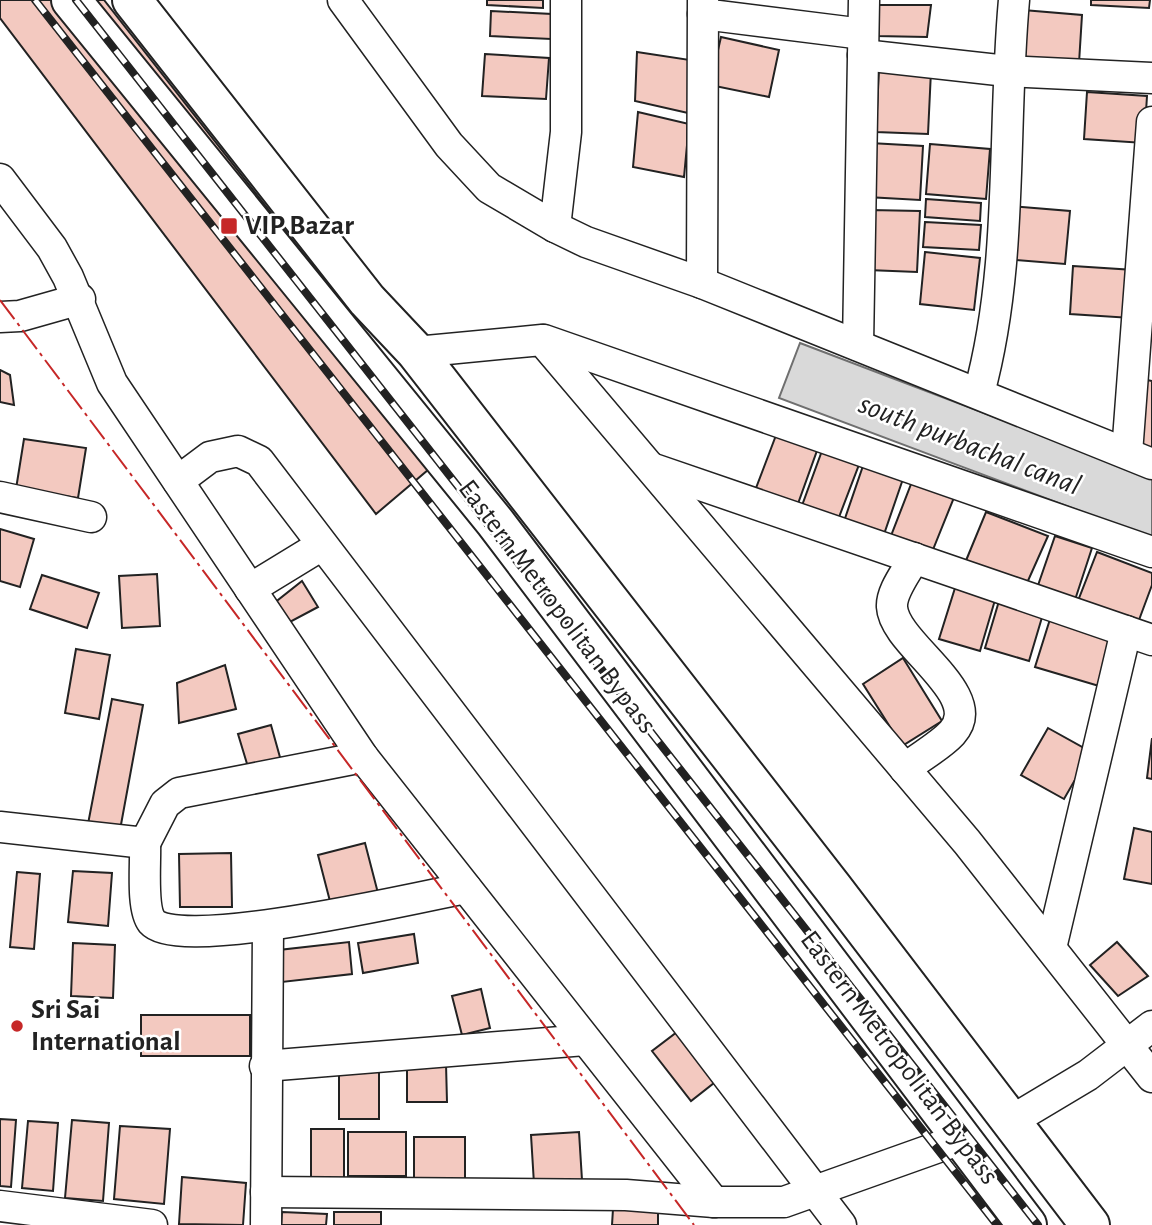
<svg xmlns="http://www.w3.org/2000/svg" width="1152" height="1225" font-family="'Alegreya Sans',sans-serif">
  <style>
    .water { fill: #d9d9d9; stroke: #6f6f6f; stroke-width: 2 }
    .building { fill: #f3c9c0; stroke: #222; stroke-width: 2 }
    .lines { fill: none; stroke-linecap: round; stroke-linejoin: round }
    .street-casing { stroke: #222; stroke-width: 33 }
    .primary-casing { stroke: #222; stroke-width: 42 }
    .street { stroke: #fff; stroke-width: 30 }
    .primary { stroke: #fff; stroke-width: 38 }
    .rail-casing { stroke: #222; stroke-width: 8 }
    .rail { stroke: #fff; stroke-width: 5; stroke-dasharray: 16; stroke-linecap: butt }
    .power { stroke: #c62828; stroke-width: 2; stroke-dasharray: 24 5 3.5 5; stroke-linecap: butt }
    .poi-dot { fill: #c62828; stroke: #fff; stroke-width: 2.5 }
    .labels { text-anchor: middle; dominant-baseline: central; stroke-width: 5; stroke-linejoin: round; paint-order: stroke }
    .poi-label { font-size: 28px; font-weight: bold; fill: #222; stroke: #fff; text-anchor: start }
    .street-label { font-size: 28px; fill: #222; stroke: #fff }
    .water-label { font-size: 30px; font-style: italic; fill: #222; stroke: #fff }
  </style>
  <rect width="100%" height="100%" fill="#fff"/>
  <path class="water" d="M800 343 1152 477V538L779 398Z"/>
  <g class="building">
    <path d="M0 0H104L455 447 376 514 0 18Z"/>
    <path d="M487 0H543V8L487 5Z"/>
    <path d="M1091 0H1150L1149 8 1091 5Z"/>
    <path d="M877 5H931L927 37 876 36Z"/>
    <path d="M1023 10 1082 15 1079 63 1020 60Z"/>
    <path d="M491 11 552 14 551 39 490 36Z"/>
    <path d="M721 37 779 50 769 97 710 85Z"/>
    <path d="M637 52 690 60 688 113 635 101Z"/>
    <path d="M485 54 549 58 546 99 482 96Z"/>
    <path d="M879 69 931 71 928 134 876 132Z"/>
    <path d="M1087 92 1147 96 1144 143 1084 139Z"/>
    <path d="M638 112 689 124 684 177 633 167Z"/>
    <path d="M870 143 923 146 920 200 867 197Z"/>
    <path d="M930 144 990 149 986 199 926 194Z"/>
    <path d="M926 199 981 203 980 221 925 217Z"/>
    <path d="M1009 206 1070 211 1065 264 1005 259Z"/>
    <path d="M870 210 920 211 917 272 868 270Z"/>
    <path d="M925 222 981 225 979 250 923 247Z"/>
    <path d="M925 252 980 258 974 310 920 304Z"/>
    <path d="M1073 266 1134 270 1131 318 1070 314Z"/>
    <path d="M0 370 10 375 14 405 0 402Z"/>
    <path d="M1147 380 1152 381V452L1140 446Z"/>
    <path d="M778 430 819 445 795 512 753 496Z"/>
    <path d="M24 439 86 448 78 498 16 489Z"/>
    <path d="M823 448 860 462 836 525 800 511Z"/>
    <path d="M864 463 904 476 881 543 841 530Z"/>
    <path d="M913 479 955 495 930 557 889 541Z"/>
    <path d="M986 512 1048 536 1027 583 965 563Z"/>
    <path d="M0 529 34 539 20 587 0 581Z"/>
    <path d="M1055 536 1092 548 1073 606 1035 594Z"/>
    <path d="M1097 552 1152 573V585L1136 628 1076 606Z"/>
    <path d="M157 574 160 626 122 628 119 576Z"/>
    <path d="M42 575 99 593 87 628 30 609Z"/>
    <path d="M302 581 318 607 288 623 273 604Z"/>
    <path d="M955 588 995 600 980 651 939 639Z"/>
    <path d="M999 601 1043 614 1029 661 985 648Z"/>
    <path d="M1051 616 1115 634 1099 686 1035 667Z"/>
    <path d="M76 649 110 655 99 719 65 713Z"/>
    <path d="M903 658 942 721 902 746 863 684Z"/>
    <path d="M225 665 236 709 179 723 177 683Z"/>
    <path d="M112 699 143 705 120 830 88 824Z"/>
    <path d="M271 725 283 768 251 777 238 734Z"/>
    <path d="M1048 728 1091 752 1064 799 1021 775Z"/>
    <path d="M1152 738V779L1147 778Z"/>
    <path d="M1134 828 1152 832V884L1124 879Z"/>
    <path d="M365 843 379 897 332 909 318 855Z"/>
    <path d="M231 853 232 907H180L179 854Z"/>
    <path d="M73 871 112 873 108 926 68 922Z"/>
    <path d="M17 872 40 874 34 949 10 947Z"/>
    <path d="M414 934 418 963 363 973 358 943Z"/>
    <path d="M349 942 352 974 282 982 279 950Z"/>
    <path d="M1117 942 1148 976 1118 996 1090 965Z"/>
    <path d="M73 943 115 945 113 998 71 996Z"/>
    <path d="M481 989 490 1028 462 1035 452 996Z"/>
    <rect x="141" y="1015" width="109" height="41"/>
    <path d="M681 1029 719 1079 691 1101 652 1051Z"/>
    <path d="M407 1064H446L447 1102H407Z"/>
    <path d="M339 1067 379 1068V1119H339Z"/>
    <path d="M0 1119 16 1120 11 1187 0 1186Z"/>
    <path d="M72 1120 109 1123 103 1201 65 1198Z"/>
    <path d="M28 1121 58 1123 53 1191 22 1188Z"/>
    <path d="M120 1126 170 1129 164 1204 114 1199Z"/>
    <rect x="311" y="1129" width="33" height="52"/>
    <rect x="348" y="1132" width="58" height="44"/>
    <path d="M579 1132 582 1180 534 1184 531 1135Z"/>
    <rect x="414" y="1137" width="51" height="44"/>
    <path d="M182 1177 246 1183 243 1225 179 1224Z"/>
    <path d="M613 1209 658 1211V1225H612Z"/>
    <path d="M282 1212 327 1214 326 1225H281Z"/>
    <rect x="334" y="1212" width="47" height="13"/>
  </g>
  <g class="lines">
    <defs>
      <g id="street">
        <path d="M343 0 449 145 489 188 555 227 586 242 702 283 1152 464"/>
        <path d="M703 14 863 34"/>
        <path d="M863 55 1007 71 1152 78"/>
        <path d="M0 179 52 248 68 277 112 383 363 757 714 1202"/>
        <path d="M555 227 566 132V0"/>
        <path d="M702 283 703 0"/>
        <path d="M0 317 20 316 80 299"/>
        <path d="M544 340 1152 552"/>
        <path d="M858 345 864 0"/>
        <path d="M416 352 542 340 967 842 1152 1077"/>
        <path d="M979 393C1014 265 1002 131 1014 0"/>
        <path d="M1127 453 1152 122"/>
        <path d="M651 468 1152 640"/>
        <path d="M178 481 210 457 238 451 259 461 841 1225"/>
        <path d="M0 497 91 517"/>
        <path d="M250 589 322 545"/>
        <path d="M905 769C919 757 939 747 952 733 987 694 894 645 892 607 891 591 907 572 914 558"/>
        <path d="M0 827 145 843 165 804 179 793 363 757"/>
        <path d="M145 843C146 862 141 908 152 922 179 953 420 897 466 888"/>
        <path d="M1051 948 1126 631"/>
        <path d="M265 1066 585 1040"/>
        <path d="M1011 1121 1088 1075 1152 1026"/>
        <path d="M266 1192 626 1195 714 1202H784L961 1139"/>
        <path d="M0 1206 152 1225"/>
        <path d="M266 1225 268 927"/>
      </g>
      <g id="primary">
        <path d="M71 0 495 522 1027 1225"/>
        <path d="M132 0 367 300 416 352 833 888 1090 1225"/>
      </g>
    </defs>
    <use href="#street" class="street-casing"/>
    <use href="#primary" class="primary-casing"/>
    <use href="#street" class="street"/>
    <use href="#primary" class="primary"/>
    <defs>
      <g id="rail">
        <path d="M35 0 997 1225"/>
        <path d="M76 0 1038 1225"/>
      </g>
    </defs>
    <use href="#rail" class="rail-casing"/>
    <use href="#rail" class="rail"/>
    <path class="power" d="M0 300 694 1225"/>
  </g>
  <g class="poi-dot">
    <rect x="220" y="217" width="18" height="18" rx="3.5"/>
    <circle cx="17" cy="1026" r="7"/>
  </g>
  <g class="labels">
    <g class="poi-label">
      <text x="245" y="226">VIP Bazar</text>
      <text x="31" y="1010">Sri Sai<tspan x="31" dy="32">International</tspan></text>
    </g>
    <g class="street-label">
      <text transform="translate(557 607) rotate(53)">Eastern Metropolitan Bypass</text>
      <text transform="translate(899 1058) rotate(53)">Eastern Metropolitan Bypass</text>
    </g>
    <g class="water-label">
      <text transform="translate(970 445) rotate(21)">south purbachal canal</text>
    </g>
  </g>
</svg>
